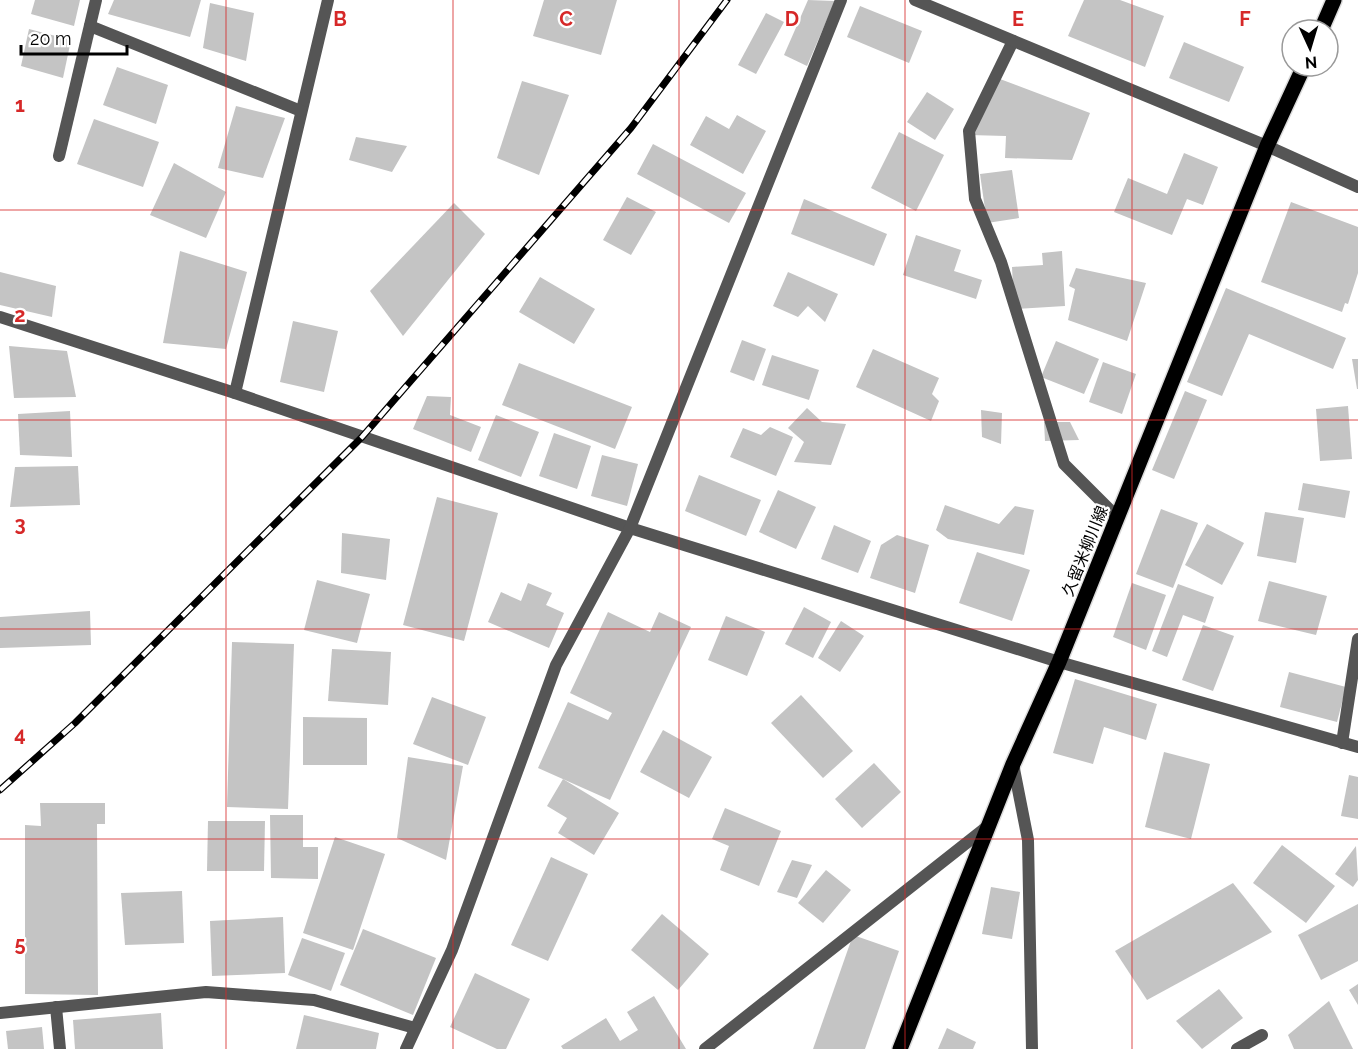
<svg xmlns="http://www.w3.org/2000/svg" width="1358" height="1049" font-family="Raleway,'Noto Sans JP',sans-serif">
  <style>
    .building { fill: #c4c4c4 }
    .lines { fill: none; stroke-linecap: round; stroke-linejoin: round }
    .primary-casing { stroke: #dbdbdb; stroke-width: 18 }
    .service { stroke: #555; stroke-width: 12 }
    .minor { stroke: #555; stroke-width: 12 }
    .tertiary { stroke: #555; stroke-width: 12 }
    .primary { stroke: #000; stroke-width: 15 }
    .rail-casing { stroke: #000; stroke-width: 7 }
    .rail { stroke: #fff; stroke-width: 4.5; stroke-dasharray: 14; stroke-linecap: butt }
    .grid { fill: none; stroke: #d62828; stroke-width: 1.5; stroke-opacity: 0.55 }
    .labels { text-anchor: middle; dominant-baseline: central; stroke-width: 4.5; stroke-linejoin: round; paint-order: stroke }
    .street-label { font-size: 16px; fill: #000; stroke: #fff }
    .grid-label { font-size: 20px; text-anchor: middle; font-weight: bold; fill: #d62828; stroke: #fff; stroke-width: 4.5; stroke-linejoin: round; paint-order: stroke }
  </style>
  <rect width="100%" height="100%" fill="#fff"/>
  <g class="building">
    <path d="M35 0H80L74 26 31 14Z"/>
    <path d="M114 0H201L190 37 108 14Z"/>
    <path d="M544 0H617L601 55 533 36Z"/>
    <path d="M808 0 835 1 807 66 784 55Z"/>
    <path d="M1084 0H1120L1164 16 1145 67 1068 36Z"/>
    <path d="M210 3 254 13 246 61 203 48Z"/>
    <path d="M860 6 922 31 909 63 847 37Z"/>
    <path d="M766 13 784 22 756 74 738 65Z"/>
    <path d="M29 29 71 40 63 78 21 66Z"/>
    <path d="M1184 42 1244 67 1229 102 1169 78Z"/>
    <path d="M117 67 168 85 156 124 103 105Z"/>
    <path d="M992 76 1090 113 1072 160 1005 158 1006 136 969 135Z"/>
    <path d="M522 81 569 95 539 175 497 158Z"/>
    <path d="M927 92 954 109 935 140 907 122Z"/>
    <path d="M236 106 285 118 263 178 218 168Z"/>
    <path d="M737 115 766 131 743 174 690 145 706 116 729 129Z"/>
    <path d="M94 119 159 142 143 187 77 164Z"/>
    <path d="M899 132 944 155 916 211 871 188Z"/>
    <path d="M356 137 407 146 392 172 349 160Z"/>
    <path d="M653 144 746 193 729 223 637 174Z"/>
    <path d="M1184 153 1218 167 1203 205 1187 199 1172 235 1114 212 1128 178 1167 194Z"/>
    <path d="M174 163 226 192 206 238 150 215Z"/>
    <path d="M1012 170 1019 218 987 223 980 174Z"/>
    <path d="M627 197 656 212 631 255 603 240Z"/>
    <path d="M804 199 887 234 874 266 791 234Z"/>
    <path d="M1291 202 1358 227V273L1348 304 1345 303 1342 312 1261 282Z"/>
    <path d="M454 203 485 234 403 336 370 291Z"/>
    <path d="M916 235 961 250 954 271 982 280 976 299 903 275Z"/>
    <path d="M180 251 247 272 226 349 163 343Z"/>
    <path d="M1062 251 1065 306 1014 309 1012 267 1043 265 1042 253Z"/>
    <path d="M1076 268 1146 283 1127 341 1068 320 1075 289 1069 286Z"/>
    <path d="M0 272 56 286 52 317 0 305Z"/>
    <path d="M788 272 838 294 825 322 808 306 798 317 773 306Z"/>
    <path d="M540 277 595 309 574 344 519 312Z"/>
    <path d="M1226 288 1346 338 1333 369 1249 334 1222 396 1187 382Z"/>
    <path d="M293 321 338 331 324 392 280 382Z"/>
    <path d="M742 340 766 349 754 381 730 372Z"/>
    <path d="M1056 341 1099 359 1084 394 1041 377Z"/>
    <path d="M9 346 67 351 76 397 14 398Z"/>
    <path d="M873 349 939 378 932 394 939 401 931 421 856 387Z"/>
    <path d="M772 355 819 370 809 400 762 385Z"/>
    <path d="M1352 359H1358V389H1357Z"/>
    <path d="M1103 362 1136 374 1122 414 1089 402Z"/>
    <path d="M519 363 632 407 615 449 502 405Z"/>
    <path d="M1185 391 1207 400 1174 479 1152 470Z"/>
    <path d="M427 396 451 397 450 415 481 427 471 452 413 429Z"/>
    <path d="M1348 406 1352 459 1320 461 1316 409Z"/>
    <path d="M807 408 822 422 846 424 831 465 794 462 804 442 788 428Z"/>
    <path d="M981 410 1002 413 1001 444 982 437Z"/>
    <path d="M70 411 72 457 20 455 18 414Z"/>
    <path d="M496 415 539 432 521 477 478 460Z"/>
    <path d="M1044 422H1070L1079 440 1045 441Z"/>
    <path d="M770 427 793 437 776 476 730 457 743 428 761 435Z"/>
    <path d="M554 433 591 446 577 489 539 476Z"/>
    <path d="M602 455 638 464 627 506 591 496Z"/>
    <path d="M78 466 80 505 10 507 15 467Z"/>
    <path d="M699 475 761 500 746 536 685 511Z"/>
    <path d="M1303 483 1350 491 1345 518 1298 510Z"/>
    <path d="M778 490 816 507 796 549 759 532Z"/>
    <path d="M437 497 498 513 464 641 403 625Z"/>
    <path d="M945 505 999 524 1015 506 1034 510 1024 555 948 539 936 530Z"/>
    <path d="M1161 509 1198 523 1173 588 1136 574Z"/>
    <path d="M1265 512 1304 518 1296 563 1257 556Z"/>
    <path d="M1207 524 1244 543 1222 585 1185 565Z"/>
    <path d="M834 525 871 541 858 573 821 559Z"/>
    <path d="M342 533 390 539 386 580 341 573Z"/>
    <path d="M897 535 929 545 915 593 870 578 881 545Z"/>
    <path d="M977 552 1030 570 1012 621 959 603Z"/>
    <path d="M317 580 370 594 357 643 304 630Z"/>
    <path d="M1269 581 1327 596 1316 635 1258 621Z"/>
    <path d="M528 583 552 593 546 605 564 613 549 648 488 622 501 592 521 601Z"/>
    <path d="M1132 583 1166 595 1146 650 1113 637Z"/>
    <path d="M1178 584 1214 597 1205 623 1183 615 1167 657 1152 651Z"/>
    <path d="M804 607 831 622 813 658 785 644Z"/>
    <path d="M90 611 91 645 0 648V617Z"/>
    <path d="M608 612 650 632 659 612 691 627 610 800 538 768 568 702 608 720 612 713 570 693Z"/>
    <path d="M726 616 765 632 747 676 708 660Z"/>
    <path d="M841 621 864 636 840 672 818 658Z"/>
    <path d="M1203 625 1234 636 1213 691 1182 680Z"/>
    <path d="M232 642 294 644 288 809 227 807Z"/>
    <path d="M332 649 391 652 388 705 328 701Z"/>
    <path d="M1289 672 1346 687 1337 722 1280 707Z"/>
    <path d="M1075 679 1157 704 1146 740 1104 727 1093 764 1053 753Z"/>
    <path d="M801 695 853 751 823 778 771 723Z"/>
    <path d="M432 697 486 717 468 765 413 744Z"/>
    <path d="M303 717 367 718V765H303Z"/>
    <path d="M663 730 712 757 689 798 640 772Z"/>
    <path d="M1164 752 1210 764 1191 839 1145 827Z"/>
    <path d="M408 757 463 766 446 860 397 838Z"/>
    <path d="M874 763 901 792 862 828 835 799Z"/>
    <path d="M1349 775 1358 777V819L1341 816Z"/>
    <path d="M563 779 619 813 594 855 558 833 567 818 547 806Z"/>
    <path d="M40 803H105V824H97L98 995 25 994V825L41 826Z"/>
    <path d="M725 808 781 831 759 886 720 870 729 846 712 839Z"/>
    <path d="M270 815H303V847H318V879L271 878Z"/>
    <path d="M208 821H265L264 871H207Z"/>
    <path d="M335 837 385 854 353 950 303 933Z"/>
    <path d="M1282 845 1335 886 1306 923 1253 883Z"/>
    <path d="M1356 846 1358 880 1353 887 1335 874Z"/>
    <path d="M551 857 588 874 548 961 511 945Z"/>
    <path d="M792 860 812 865 797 898 777 892Z"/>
    <path d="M826 870 851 890 823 923 798 903Z"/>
    <path d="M1233 883 1272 932 1147 1000 1115 951Z"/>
    <path d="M991 887 1020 892 1012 939 982 934Z"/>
    <path d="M182 891 184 943 125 945 121 893Z"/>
    <path d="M1358 904V961L1321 980 1298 935Z"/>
    <path d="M662 914 709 954 678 990 631 950Z"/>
    <path d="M283 917 285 973 212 976 210 921Z"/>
    <path d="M363 929 436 958 413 1015 340 985Z"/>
    <path d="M853 935 899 951 865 1049H813Z"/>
    <path d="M302 938 345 953 331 991 288 975Z"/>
    <path d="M475 973 530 999 506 1049H497L450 1027Z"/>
    <path d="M1358 984V1005L1349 990Z"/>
    <path d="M1219 989 1243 1018 1202 1049 1176 1021Z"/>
    <path d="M654 996 686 1049H563L561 1046 606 1018 620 1041 638 1030 627 1012Z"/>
    <path d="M1329 1001 1353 1049H1294L1288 1035Z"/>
    <path d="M161 1013 163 1049H75L73 1020Z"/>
    <path d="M304 1015 379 1033 376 1049H296Z"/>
    <path d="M42 1027 44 1049H8L6 1031Z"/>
    <path d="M947 1028 976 1042 973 1049H938Z"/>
  </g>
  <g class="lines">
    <defs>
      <g id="primary">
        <path d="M1321 30 1334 0"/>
        <path d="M900 1049 1013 764 1059 662 1267 146 1304 66"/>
      </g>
    </defs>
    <use href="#primary" class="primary-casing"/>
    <g class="service">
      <path d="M1013 41 969 131 975 199 1001 262 1064 464 1117 517"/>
      <path d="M235 393 328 0"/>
      <path d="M1237 1049 1262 1035"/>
    </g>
    <g class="minor">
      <path d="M90 26 301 111"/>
      <path d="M1267 146 1358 187"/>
      <path d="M59 156 96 0"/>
      <path d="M0 317 235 393 630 528 1059 662 1358 747"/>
      <path d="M1342 743 1358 639"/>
      <path d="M1013 764 1028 840 1032 1049"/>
      <path d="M56 1007 60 1049"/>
      <path d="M0 1013 206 992 314 1000 415 1028"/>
      <path d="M406 1049 452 950 556 665 630 528 841 0"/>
      <path d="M705 1049 988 826"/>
    </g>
    <path class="tertiary" d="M915 0 1267 146"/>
    <use href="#primary" class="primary"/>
    <defs>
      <path id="rail" d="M0 790 75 723 362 437 631 128 727 0"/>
    </defs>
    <use href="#rail" class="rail-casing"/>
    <use href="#rail" class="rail"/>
  </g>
  <path class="grid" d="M226 0V1049M453 0V1049M679 0V1049M905 0V1049M1132 0V1049M0 210H1358M0 420H1358M0 629H1358M0 839H1358"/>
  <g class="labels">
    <g class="street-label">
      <text transform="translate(1085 551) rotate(-68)">久留米柳川線</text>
    </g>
  </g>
  <g class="grid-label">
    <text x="340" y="26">B</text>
    <text x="566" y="26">C</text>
    <text x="792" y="26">D</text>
    <text x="1018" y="26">E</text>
    <text x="1245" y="26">F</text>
    <text x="20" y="112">1</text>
    <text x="20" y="322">2</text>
    <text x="20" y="531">3</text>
    <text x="20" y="741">4</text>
    <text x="20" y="951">5</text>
  </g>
  <g transform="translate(1310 48) rotate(176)"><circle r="28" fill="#ffffff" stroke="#999999" stroke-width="1.5"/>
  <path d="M0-4.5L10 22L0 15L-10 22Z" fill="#000000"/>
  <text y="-9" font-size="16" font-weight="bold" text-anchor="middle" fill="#000000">N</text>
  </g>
  <path d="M21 45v9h106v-9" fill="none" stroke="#000000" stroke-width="3"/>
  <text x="30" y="45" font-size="18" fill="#000000" stroke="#ffffff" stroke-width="4.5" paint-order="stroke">20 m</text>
</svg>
